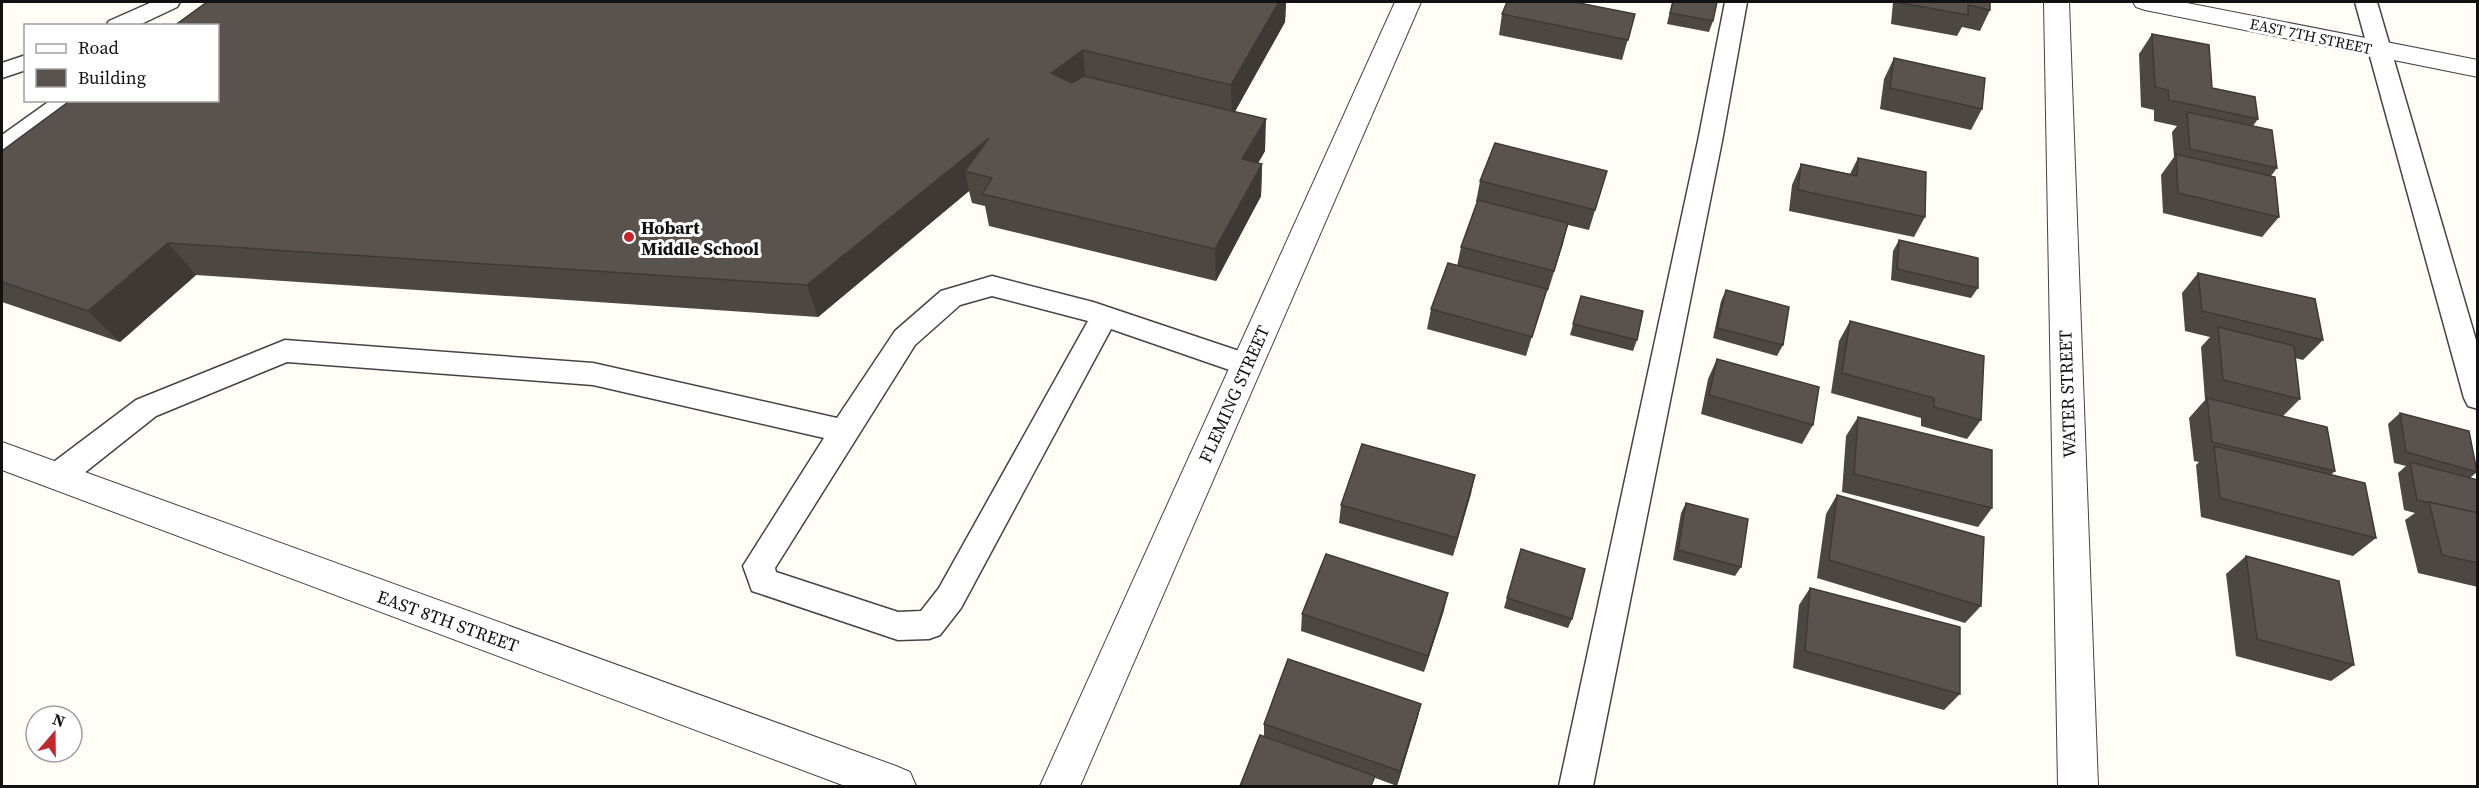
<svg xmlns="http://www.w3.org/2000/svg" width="2479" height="788" font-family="'Source Serif 4',serif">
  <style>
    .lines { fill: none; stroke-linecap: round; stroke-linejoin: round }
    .service-casing { stroke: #444; stroke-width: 3 }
    .minor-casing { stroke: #444; stroke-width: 2 }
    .service { fill: #fff; fill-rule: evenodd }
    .minor { fill: #fff; fill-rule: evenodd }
    .wall { fill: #4d4742 }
    .shaded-wall { fill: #3f3936 }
    .building { fill: #5a524d; stroke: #3f3936; stroke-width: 1.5 }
    .poi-dot { fill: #c4262e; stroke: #fff; stroke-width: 2 }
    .labels { text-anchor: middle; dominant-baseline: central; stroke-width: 6; stroke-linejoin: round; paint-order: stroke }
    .far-street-label { font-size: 15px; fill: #111; stroke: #fff }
    .poi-label { font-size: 18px; font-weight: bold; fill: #111; stroke: #fff; text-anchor: start }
    .street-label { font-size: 18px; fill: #111; stroke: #fff }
  </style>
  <rect width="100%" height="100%" fill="#fffdf5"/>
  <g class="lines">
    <defs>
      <g id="service">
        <path d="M152 2H180L177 7 137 26H106L109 21Z"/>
        <path d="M1725 2H1747L1722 141 1593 786H1559L1698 141Z"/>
        <path d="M2355 2H2377L2478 347V409L2468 406 2464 398Z"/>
        <path d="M26 55V70L2 78V63Z"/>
        <path d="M51 100H80L76 105 11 153 2 155V135Z"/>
        <path d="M992 276 1093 302 1257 357 1261 365 1257 373 1247 376 1111 329 961 608 940 635 929 639 898 640 752 591 743 566 824 438 593 385 287 362 156 416 69 485 58 488 47 485 43 476 47 467 136 400 285 340 593 363 837 418 895 331 941 291ZM992 296 1088 321 939 588 921 611 898 612 776 572 775 568 915 345 960 305Z"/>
      </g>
      <g id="minor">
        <path d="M1395 2H1421L1080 786H1040Z"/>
        <path d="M2044 2H2069L2098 786H2058Z"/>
        <path d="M2133 2H2182L2478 60V77L2145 10 2136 7Z"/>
        <path d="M2 442 896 766 910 772 916 786H845L2 470Z"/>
      </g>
    </defs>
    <use href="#service" class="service-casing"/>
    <use href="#minor" class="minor-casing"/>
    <use href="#service" class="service"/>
    <use href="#minor" class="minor"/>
  </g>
  <g class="wall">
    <path d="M207 2H1286L1285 22 1235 111 1265 151 1258 163 1262 164 1261 196 1216 281 989 226 985 206 972 203 969 191 818 317 196 275 120 342 2 302V151Z"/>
    <path d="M1672 2H1717L1713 21 1709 32 1667 24Z"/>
    <path d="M1893 2H1990V10L1980 31 1962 27 1957 36 1891 24Z"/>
    <path d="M1502 14H1635L1622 60 1499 35Z"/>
    <path d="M2152 34 2212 88 2258 119 2253 126 2277 168 2271 176 2279 217 2262 237 2163 213 2161 175 2174 157 2172 132 2177 126 2154 121V110L2141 107 2139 54Z"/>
    <path d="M1894 58 1982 109 1971 130 1880 109 1884 79Z"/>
    <path d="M1858 158 1925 217 1914 237 1789 211 1792 185 1801 164 1850 174Z"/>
    <path d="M1607 171 1589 230 1568 225 1548 291 1546 290 1526 356 1427 329 1431 309 1457 266 1461 247 1477 202H1476L1480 181Z"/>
    <path d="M1899 240 1978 288 1971 298 1891 280 1893 251Z"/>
    <path d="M2198 273 2323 340 2303 360 2295 358 2300 399 2283 416 2335 471 2331 475 2376 538 2353 556 2201 517 2196 465 2199 462 2194 461 2189 418 2205 400 2201 347 2210 337 2185 331 2182 293Z"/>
    <path d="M1726 290 1783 345 1777 356 1713 338 1721 301Z"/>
    <path d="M1581 296 1637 340 1633 351 1570 335Z"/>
    <path d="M1850 321 1981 420 1967 439 1921 426V418L1831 393 1839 341Z"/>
    <path d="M1717 359 1813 425 1802 444 1701 414 1708 379Z"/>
    <path d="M2400 413 2477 472 2470 478 2478 480V587L2418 573 2405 520 2415 513 2404 510 2398 473 2406 466 2394 463 2388 424Z"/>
    <path d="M1858 417 1992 508 1978 527 1842 492 1846 436Z"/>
    <path d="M1475 475 1453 556 1339 523 1341 505Z"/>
    <path d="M1837 495 1981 606 1965 623 1817 578 1826 514Z"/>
    <path d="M1686 503 1741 567 1735 576 1673 560 1681 513Z"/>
    <path d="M1521 549 1572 619 1568 628 1504 608Z"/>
    <path d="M2246 556 2354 665 2331 681 2236 656 2226 574Z"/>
    <path d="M1810 588 1960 694 1944 710 1793 668 1799 605Z"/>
    <path d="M1444 610 1424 672 1301 631 1302 614Z"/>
    <path d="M1421 704 1417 720 1397 786 1264 737V724Z"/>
  </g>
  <g class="shaded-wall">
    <path d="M1279 2H1286L1285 22 1232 117 1231 85Z"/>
    <path d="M1083 50 1086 82 1055 105 1051 73Z"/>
    <path d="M1266 119 1265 151 1242 191V159Z"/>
    <path d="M989 138 965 171 969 191 818 317 807 285Z"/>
    <path d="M1262 164 1261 196 1216 281 1215 249Z"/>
    <path d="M1568 223 1563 244 1548 291 1554 271Z"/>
    <path d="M168 243 196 275 120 342 88 311Z"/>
    <path d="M1475 475 1471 494 1453 556 1457 538Z"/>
    <path d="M1448 593 1444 610 1424 672 1428 656Z"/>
    <path d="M1421 704 1417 720 1397 786 1400 771Z"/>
  </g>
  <g class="building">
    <path d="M207 2H1279L1231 85 1083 50 1051 73 1072 83 1084 76 1266 119 1242 159 1262 164 1215 249 982 194 992 178 965 171 989 138 807 285 168 243 88 311 2 282V151L71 100H218V26H174Z"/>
    <path d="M1507 2H1574L1635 14 1628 40 1502 14Z"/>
    <path d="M1673 2H1717L1713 21 1670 13Z"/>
    <path d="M1901 2H1990V10L1968 5V15L1901 3Z"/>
    <path d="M2152 34 2209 45 2212 88 2255 97 2258 119 2169 100 2168 90 2155 87Z"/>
    <path d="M1894 58 1985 78 1982 109 1890 88Z"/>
    <path d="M2187 112 2272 130 2277 168 2190 149Z"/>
    <path d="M1495 143 1607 171 1595 210 1480 181Z"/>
    <path d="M2176 154 2275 177 2279 217 2178 193Z"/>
    <path d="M1858 158 1926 172 1925 217 1798 190 1801 164 1857 176Z"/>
    <path d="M1478 200 1568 223 1554 271 1461 247Z"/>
    <path d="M1899 240 1978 258V288L1897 269Z"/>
    <path d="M1448 263 1547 289 1532 337 1431 309Z"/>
    <path d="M2198 273 2315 299 2323 340 2202 311Z"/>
    <path d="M1726 290 1789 307 1783 345 1717 328Z"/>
    <path d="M1581 296 1643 311 1637 340 1573 324Z"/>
    <path d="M1850 321 1984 356 1981 420 1934 407V398L1842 373Z"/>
    <path d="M2218 327 2294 346 2300 399 2223 380Z"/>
    <path d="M1717 359 1819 387 1813 425 1709 395Z"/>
    <path d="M2207 398 2327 427 2335 471 2212 442Z"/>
    <path d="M2400 413 2469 431 2477 472 2406 452Z"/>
    <path d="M1858 417 1992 450V508L1854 474Z"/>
    <path d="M1362 444 1475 475 1457 538 1341 505Z"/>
    <path d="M2214 446 2365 483 2376 538 2220 498Z"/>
    <path d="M2410 462 2478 480V513L2417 500Z"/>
    <path d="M1837 495 1984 537 1981 606 1829 560Z"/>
    <path d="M2429 502 2478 513V563L2442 555Z"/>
    <path d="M1686 503 1748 519 1741 567 1678 550Z"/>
    <path d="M1521 549 1585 569 1572 619 1507 598Z"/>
    <path d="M1326 554 1448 593 1428 656 1302 614Z"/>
    <path d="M2246 556 2339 581 2354 665 2257 639Z"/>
    <path d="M1810 588 1960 627V694L1805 651Z"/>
    <path d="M1288 659 1421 704 1400 771 1264 724Z"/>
    <path d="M1260 735 1375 776 1371 786H1240Z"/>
  </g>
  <circle class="poi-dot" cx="629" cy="237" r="6"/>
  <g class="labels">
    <g class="far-street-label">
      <text transform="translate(2311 36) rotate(12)">EAST 7TH STREET</text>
    </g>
    <g class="poi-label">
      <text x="641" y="227">Hobart<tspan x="641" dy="21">Middle School</tspan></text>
    </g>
    <g class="street-label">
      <text transform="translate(1234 394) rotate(-66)">FLEMING STREET</text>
      <text transform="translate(2067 394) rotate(-92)">WATER STREET</text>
      <text transform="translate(448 621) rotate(20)">EAST 8TH STREET</text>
    </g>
  </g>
  <rect width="2479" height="788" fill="none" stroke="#111111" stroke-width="6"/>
  <rect x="24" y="24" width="195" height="78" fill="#ffffff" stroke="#a0a0a0" stroke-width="1.5"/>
  <rect x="36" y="44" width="30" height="9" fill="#ffffff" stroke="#a0a0a0" stroke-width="1.5"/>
  <text x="78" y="54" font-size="18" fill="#111111">Road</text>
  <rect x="36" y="69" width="30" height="18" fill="#5a524d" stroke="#a0a0a0" stroke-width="1.5"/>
  <text x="78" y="84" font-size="18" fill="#111111">Building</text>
  <g transform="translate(54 734) rotate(20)"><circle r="28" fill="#ffffff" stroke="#a0a0a0" stroke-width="1.5"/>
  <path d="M0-4.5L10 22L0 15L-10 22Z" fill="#c4262e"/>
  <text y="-9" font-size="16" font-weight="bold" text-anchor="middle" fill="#111111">N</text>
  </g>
</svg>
